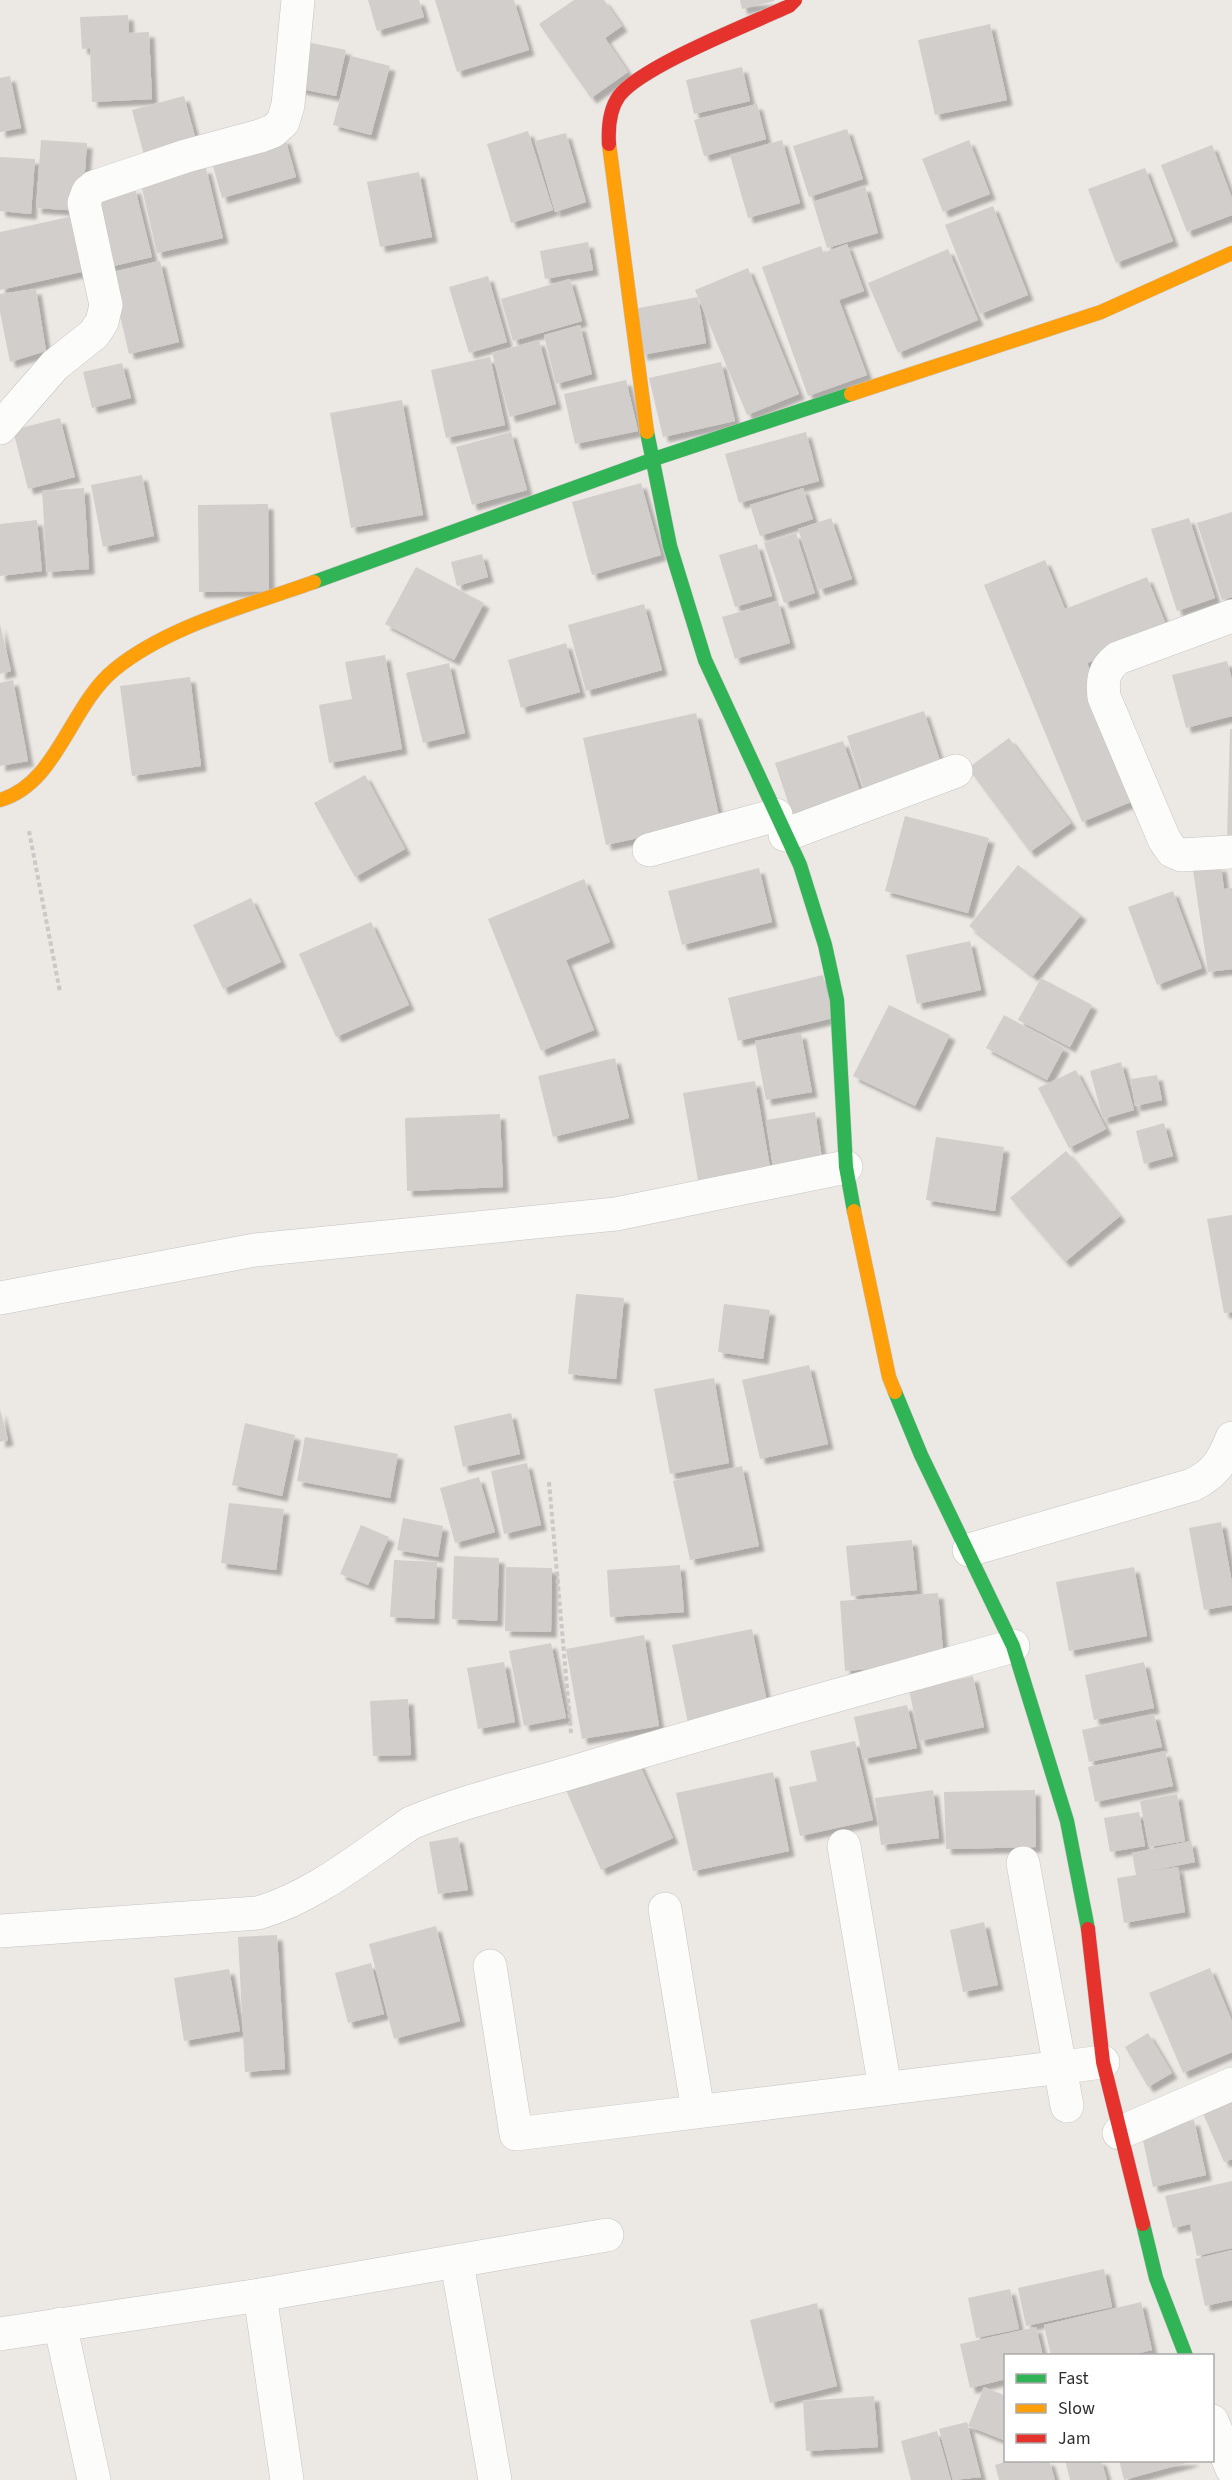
<svg xmlns="http://www.w3.org/2000/svg" width="1232" height="2480" font-family="'Source Sans 3',sans-serif">
  <style>
    .building { fill: #d1cecb; filter: url(#shadow) }
    .lines { fill: none; stroke-linecap: round; stroke-linejoin: round }
    .street-casing { stroke: #c5c4c5; stroke-width: 34 }
    .fast-casing { stroke: #c5c4c5; stroke-width: 15 }
    .slow-casing { stroke: #c5c4c5; stroke-width: 15 }
    .jam-casing { stroke: #c5c4c5; stroke-width: 15 }
    .path { stroke: #c9c9c8; stroke-width: 4; stroke-dasharray: 4.5 3; stroke-linecap: butt }
    .street { stroke: #fcfcfb; stroke-width: 33 }
    .fast { stroke: #30b455; stroke-width: 14 }
    .slow { stroke: #ff9f0a; stroke-width: 14 }
    .jam { stroke: #e5322d; stroke-width: 14 }
  </style>
  <defs>
    <filter id="shadow"><feDropShadow dx="5.5" dy="5.5" stdDeviation="1.5" flood-color="#0004"/></filter>
  </defs>
  <rect width="100%" height="100%" fill="#ece8e4"/>
  <g class="building">
    <path d="M368 0H419L424 17 377 31Z"/>
    <path d="M435 0H514L529 50 457 72Z"/>
    <path d="M574 0H604L622 26 605 38 628 72 591 98 539 24Z"/>
    <path d="M740 0H774V1L742 9Z"/>
    <path d="M128 15 129 33 149 32 152 99 92 102 90 48 82 49 80 17Z"/>
    <path d="M990 24 1007 100 935 115 918 40Z"/>
    <path d="M307 42 346 50 336 96 296 88Z"/>
    <path d="M351 56 390 66 371 135 333 125Z"/>
    <path d="M742 67 750 101 694 114 686 80Z"/>
    <path d="M10 76 21 128 0 132V78Z"/>
    <path d="M184 96 197 144 145 159 132 110Z"/>
    <path d="M757 104 766 139 704 156 694 120Z"/>
    <path d="M847 129 863 179 809 197 793 146Z"/>
    <path d="M528 131 553 210 511 223 487 144Z"/>
    <path d="M566 133 586 202 555 212 535 141Z"/>
    <path d="M285 138 296 177 222 198 211 159Z"/>
    <path d="M41 140 87 143 82 211 36 208Z"/>
    <path d="M782 140 800 203 748 218 730 155Z"/>
    <path d="M969 140 990 194 943 212 922 159Z"/>
    <path d="M1212 145 1232 198V215L1187 232 1161 165Z"/>
    <path d="M0 157 35 159 31 214 0 211Z"/>
    <path d="M206 168 223 238 157 253 141 184Z"/>
    <path d="M1145 168 1173 241 1116 263 1088 189Z"/>
    <path d="M419 172 432 237 380 247 367 182Z"/>
    <path d="M865 186 878 233 827 248 813 202Z"/>
    <path d="M135 188 152 257 105 268 88 199Z"/>
    <path d="M993 206 1028 295 980 314 945 225Z"/>
    <path d="M78 215 90 270 0 290V232Z"/>
    <path d="M588 242 593 270 545 279 540 251Z"/>
    <path d="M847 244 864 291 839 300 867 375 808 396 762 267 821 246 823 253Z"/>
    <path d="M948 249 978 320 898 353 868 283Z"/>
    <path d="M160 261 179 342 129 354 110 273Z"/>
    <path d="M748 268 799 394 747 415 695 290Z"/>
    <path d="M488 276 507 342 469 353 449 287Z"/>
    <path d="M570 279 582 321 513 341 501 299Z"/>
    <path d="M36 289 46 351 10 362 0 312V294Z"/>
    <path d="M698 297 706 343 642 355 634 309Z"/>
    <path d="M580 325 592 374 556 384 544 335Z"/>
    <path d="M539 340 556 404 510 417 492 353Z"/>
    <path d="M490 357 505 425 446 438 431 370Z"/>
    <path d="M721 362 735 421 663 437 649 378Z"/>
    <path d="M122 363 131 398 92 408 83 372Z"/>
    <path d="M626 380 638 431 575 444 564 394Z"/>
    <path d="M402 400 423 515 351 528 330 413Z"/>
    <path d="M60 418 75 477 28 489 13 430Z"/>
    <path d="M511 432 527 490 472 505 456 447Z"/>
    <path d="M806 432 819 481 739 503 725 454Z"/>
    <path d="M142 475 154 536 103 547 91 485Z"/>
    <path d="M641 483 661 555 592 575 572 502Z"/>
    <path d="M84 488 89 569 47 572 42 491Z"/>
    <path d="M803 488 813 519 760 536 750 505Z"/>
    <path d="M268 504 269 591 199 592 198 505Z"/>
    <path d="M1232 512V597L1222 600 1197 523Z"/>
    <path d="M831 518 852 579 819 590 798 529Z"/>
    <path d="M1189 518 1215 598 1177 611 1151 529Z"/>
    <path d="M37 520 42 571 0 576V524Z"/>
    <path d="M796 533 815 593 784 603 764 543Z"/>
    <path d="M757 544 772 596 735 607 719 555Z"/>
    <path d="M482 554 488 577 457 586 451 562Z"/>
    <path d="M1045 560 1065 609 1147 577 1169 632 1087 663 1143 797 1082 822 984 585Z"/>
    <path d="M416 567 484 603 454 660 385 624Z"/>
    <path d="M778 601 790 643 735 659 722 617Z"/>
    <path d="M644 604 662 670 586 691 568 625Z"/>
    <path d="M0 624 11 671 0 674Z"/>
    <path d="M566 643 580 692 521 708 508 660Z"/>
    <path d="M385 655 402 749 329 763 319 705 352 699 345 662Z"/>
    <path d="M1227 661 1232 680V716L1186 728 1172 675Z"/>
    <path d="M449 663 465 733 423 743 406 673Z"/>
    <path d="M190 677 201 766 132 776 120 686Z"/>
    <path d="M13 680 28 761 0 766V683Z"/>
    <path d="M924 711 943 770 866 795 847 736Z"/>
    <path d="M696 713 720 820 606 845 583 738Z"/>
    <path d="M1230 729H1232V839H1227Z"/>
    <path d="M1009 738 1071 823 1030 852 968 768Z"/>
    <path d="M843 741 864 803 796 826 775 763Z"/>
    <path d="M365 775 405 849 355 877 314 803Z"/>
    <path d="M905 816 989 838 968 913 885 891Z"/>
    <path d="M1018 865 1081 915 1033 976 969 926Z"/>
    <path d="M1221 866 1224 889 1232 888V969L1208 972 1193 870Z"/>
    <path d="M759 868 772 922 682 945 668 891Z"/>
    <path d="M584 879 610 942 566 960 594 1030 541 1051 488 919Z"/>
    <path d="M1173 891 1202 968 1157 985 1128 907Z"/>
    <path d="M251 898 281 962 223 989 193 925Z"/>
    <path d="M371 922 409 1005 336 1037 299 954Z"/>
    <path d="M970 941 981 990 917 1004 906 955Z"/>
    <path d="M823 975 833 1018 738 1041 728 998Z"/>
    <path d="M1041 978 1092 1005 1070 1047 1018 1020Z"/>
    <path d="M889 1005 950 1035 915 1106 853 1076Z"/>
    <path d="M1004 1015 1064 1048 1047 1080 986 1048Z"/>
    <path d="M801 1033 812 1092 766 1100 755 1041Z"/>
    <path d="M615 1058 629 1118 553 1137 538 1076Z"/>
    <path d="M1121 1062 1134 1110 1103 1119 1090 1071Z"/>
    <path d="M1076 1070 1106 1129 1069 1148 1038 1088Z"/>
    <path d="M1157 1075 1162 1100 1135 1106 1131 1079Z"/>
    <path d="M755 1081 771 1173 699 1186 683 1093Z"/>
    <path d="M815 1112 823 1165 774 1173 766 1120Z"/>
    <path d="M500 1114 503 1187 407 1191 405 1118Z"/>
    <path d="M1164 1123 1173 1156 1144 1164 1136 1131Z"/>
    <path d="M936 1137 1004 1147 995 1211 926 1200Z"/>
    <path d="M1066 1151 1120 1216 1065 1262 1010 1198Z"/>
    <path d="M1232 1215V1312L1224 1313 1207 1219Z"/>
    <path d="M576 1294 624 1298 616 1379 568 1374Z"/>
    <path d="M724 1304 770 1310 763 1359 718 1352Z"/>
    <path d="M809 1365 828 1444 760 1459 742 1380Z"/>
    <path d="M714 1378 729 1463 670 1474 654 1389Z"/>
    <path d="M0 1409 8 1440 0 1442Z"/>
    <path d="M511 1413 520 1454 463 1467 454 1426Z"/>
    <path d="M245 1423 295 1435 282 1496 232 1485Z"/>
    <path d="M305 1437 398 1454 390 1498 297 1481Z"/>
    <path d="M527 1463 541 1525 504 1534 491 1471Z"/>
    <path d="M742 1466 759 1546 690 1560 673 1481Z"/>
    <path d="M479 1477 495 1532 455 1543 440 1488Z"/>
    <path d="M229 1503 284 1509 276 1570 221 1563Z"/>
    <path d="M403 1518 443 1526 438 1557 397 1550Z"/>
    <path d="M1221 1522 1232 1583V1605L1204 1610 1189 1528Z"/>
    <path d="M361 1525 389 1537 368 1585 340 1574Z"/>
    <path d="M912 1540 917 1590 851 1596 846 1546Z"/>
    <path d="M454 1556 499 1558 497 1621 452 1619Z"/>
    <path d="M394 1560 437 1562 434 1619 390 1617Z"/>
    <path d="M680 1565 684 1612 610 1617 607 1570Z"/>
    <path d="M506 1567 552 1568 551 1632 505 1631Z"/>
    <path d="M1134 1567 1147 1636 1069 1651 1056 1582Z"/>
    <path d="M938 1593 944 1663 845 1671 840 1601Z"/>
    <path d="M752 1629 768 1707 688 1723 672 1645Z"/>
    <path d="M644 1635 659 1726 582 1739 566 1649Z"/>
    <path d="M551 1643 566 1718 524 1726 509 1651Z"/>
    <path d="M504 1662 515 1722 478 1729 467 1668Z"/>
    <path d="M1144 1662 1154 1708 1094 1720 1085 1675Z"/>
    <path d="M973 1676 984 1727 920 1741 909 1690Z"/>
    <path d="M408 1699 411 1755 373 1756 370 1701Z"/>
    <path d="M907 1705 917 1748 863 1759 854 1717Z"/>
    <path d="M1154 1714 1162 1747 1089 1762 1082 1730Z"/>
    <path d="M855 1741 873 1820 800 1836 789 1787 817 1781 810 1751Z"/>
    <path d="M1165 1751 1173 1786 1095 1802 1088 1767Z"/>
    <path d="M637 1759 673 1838 601 1870 566 1790Z"/>
    <path d="M773 1772 789 1851 693 1871 676 1793Z"/>
    <path d="M933 1790 939 1838 881 1845 875 1798Z"/>
    <path d="M1035 1790 1036 1847 946 1849 944 1792Z"/>
    <path d="M1177 1794 1185 1841 1149 1847 1140 1801Z"/>
    <path d="M1139 1812 1145 1846 1110 1852 1104 1818Z"/>
    <path d="M458 1837 468 1890 438 1894 429 1842Z"/>
    <path d="M1191 1841 1195 1862 1145 1872 1178 1867 1185 1912 1124 1923 1117 1878 1136 1875 1132 1853Z"/>
    <path d="M984 1922 998 1985 963 1992 950 1930Z"/>
    <path d="M436 1926 460 2021 394 2039 369 1944Z"/>
    <path d="M277 1935 285 2069 245 2072 238 1937Z"/>
    <path d="M371 1963 384 2014 348 2023 335 1973Z"/>
    <path d="M1210 1968 1232 2021V2052L1183 2073 1149 1993Z"/>
    <path d="M229 1969 240 2031 184 2041 174 1978Z"/>
    <path d="M1148 2033 1172 2073 1148 2087 1125 2047Z"/>
    <path d="M1232 2100V2159L1224 2162 1201 2109Z"/>
    <path d="M1194 2120 1206 2175 1153 2187 1141 2131Z"/>
    <path d="M1232 2181V2248L1197 2256 1190 2224 1173 2228 1165 2196Z"/>
    <path d="M1232 2250V2300L1205 2306 1195 2259Z"/>
    <path d="M1104 2269 1112 2307 1026 2326 1018 2288Z"/>
    <path d="M1010 2289 1019 2329 976 2338 968 2298Z"/>
    <path d="M1141 2302 1152 2350 1127 2356H1051L1044 2325Z"/>
    <path d="M817 2303 837 2386 770 2403 750 2320Z"/>
    <path d="M1036 2327 1043 2356H1006V2379L970 2388 960 2344Z"/>
    <path d="M984 2387 1006 2396V2441L968 2426Z"/>
    <path d="M874 2396 878 2447 806 2451 803 2401Z"/>
    <path d="M967 2422 981 2477 953 2480 939 2429Z"/>
    <path d="M937 2431 951 2480H911L901 2441Z"/>
    <path d="M1011 2460H1035L1036 2463 1049 2460 1055 2480H999L995 2465Z"/>
    <path d="M1065 2460H1101L1107 2480H1070Z"/>
    <path d="M1119 2460H1193V2461L1124 2480Z"/>
  </g>
  <g class="lines">
    <defs>
      <g id="street">
        <path d="M0 428 55 365 94 334 102 322 106 305 84 203 88 192 94 187 186 156 260 136 273 131 283 122 288 105 298 0"/>
        <path d="M1232 616 1118 658C1104 669 1102 679 1104 697L1164 839 1172 851 1181 855 1232 852"/>
        <path d="M785 835 956 771"/>
        <path d="M649 850 776 815"/>
        <path d="M0 1298 255 1250 616 1214 846 1167"/>
        <path d="M969 1550 1192 1485C1215 1474 1223 1461 1232 1438"/>
        <path d="M844 1846 885 2088"/>
        <path d="M1023 1863 1067 2106"/>
        <path d="M665 1909 698 2111"/>
        <path d="M0 1931 258 1913C314 1897 363 1856 411 1823 466 1800 524 1787 580 1770 724 1726 868 1687 1013 1646"/>
        <path d="M490 1966 516 2134 1103 2062"/>
        <path d="M1119 2133 1232 2084"/>
        <path d="M457 2263 495 2480"/>
        <path d="M260 2295 287 2480"/>
        <path d="M60 2324 94 2480"/>
        <path d="M0 2334 260 2295 607 2235"/>
        <path d="M1212 2421 1232 2469"/>
      </g>
      <g id="fast">
        <path d="M647 432 670 546 705 660 800 865 825 945 837 1000 846 1167 854 1211"/>
        <path d="M314 582 651 460 851 394"/>
        <path d="M895 1392 921 1455 1013 1646 1067 1821 1088 1929"/>
        <path d="M1143 2224 1156 2278 1186 2356"/>
      </g>
      <g id="slow">
        <path d="M609 144 647 432"/>
        <path d="M851 394 1101 312 1232 253"/>
        <path d="M0 800C57 784 70 706 114 670 167 626 250 605 314 582"/>
        <path d="M854 1211 889 1377 895 1392"/>
      </g>
      <g id="jam">
        <path d="M609 144C608 127 609 110 619 96 642 66 750 24 789 6L795 0"/>
        <path d="M1088 1929 1103 2062 1143 2224"/>
      </g>
    </defs>
    <use href="#street" class="street-casing"/>
    <use href="#fast" class="fast-casing"/>
    <use href="#slow" class="slow-casing"/>
    <use href="#jam" class="jam-casing"/>
    <g class="path">
      <path d="M29 831 60 992"/>
      <path d="M549 1482 571 1733"/>
    </g>
    <use href="#street" class="street"/>
    <use href="#fast" class="fast"/>
    <use href="#slow" class="slow"/>
    <use href="#jam" class="jam"/>
  </g>
  <rect x="1004" y="2354" width="210" height="108" fill="#ffffff" stroke="#ababab" stroke-width="1.5"/>
  <rect x="1016" y="2374" width="30" height="9" fill="#30b455" stroke="#ababab" stroke-width="1.5"/>
  <text x="1058" y="2384" font-size="18" fill="#2e2e2e">Fast</text>
  <rect x="1016" y="2404" width="30" height="9" fill="#ff9f0a" stroke="#ababab" stroke-width="1.5"/>
  <text x="1058" y="2414" font-size="18" fill="#2e2e2e">Slow</text>
  <rect x="1016" y="2434" width="30" height="9" fill="#e5322d" stroke="#ababab" stroke-width="1.5"/>
  <text x="1058" y="2444" font-size="18" fill="#2e2e2e">Jam</text>
</svg>
